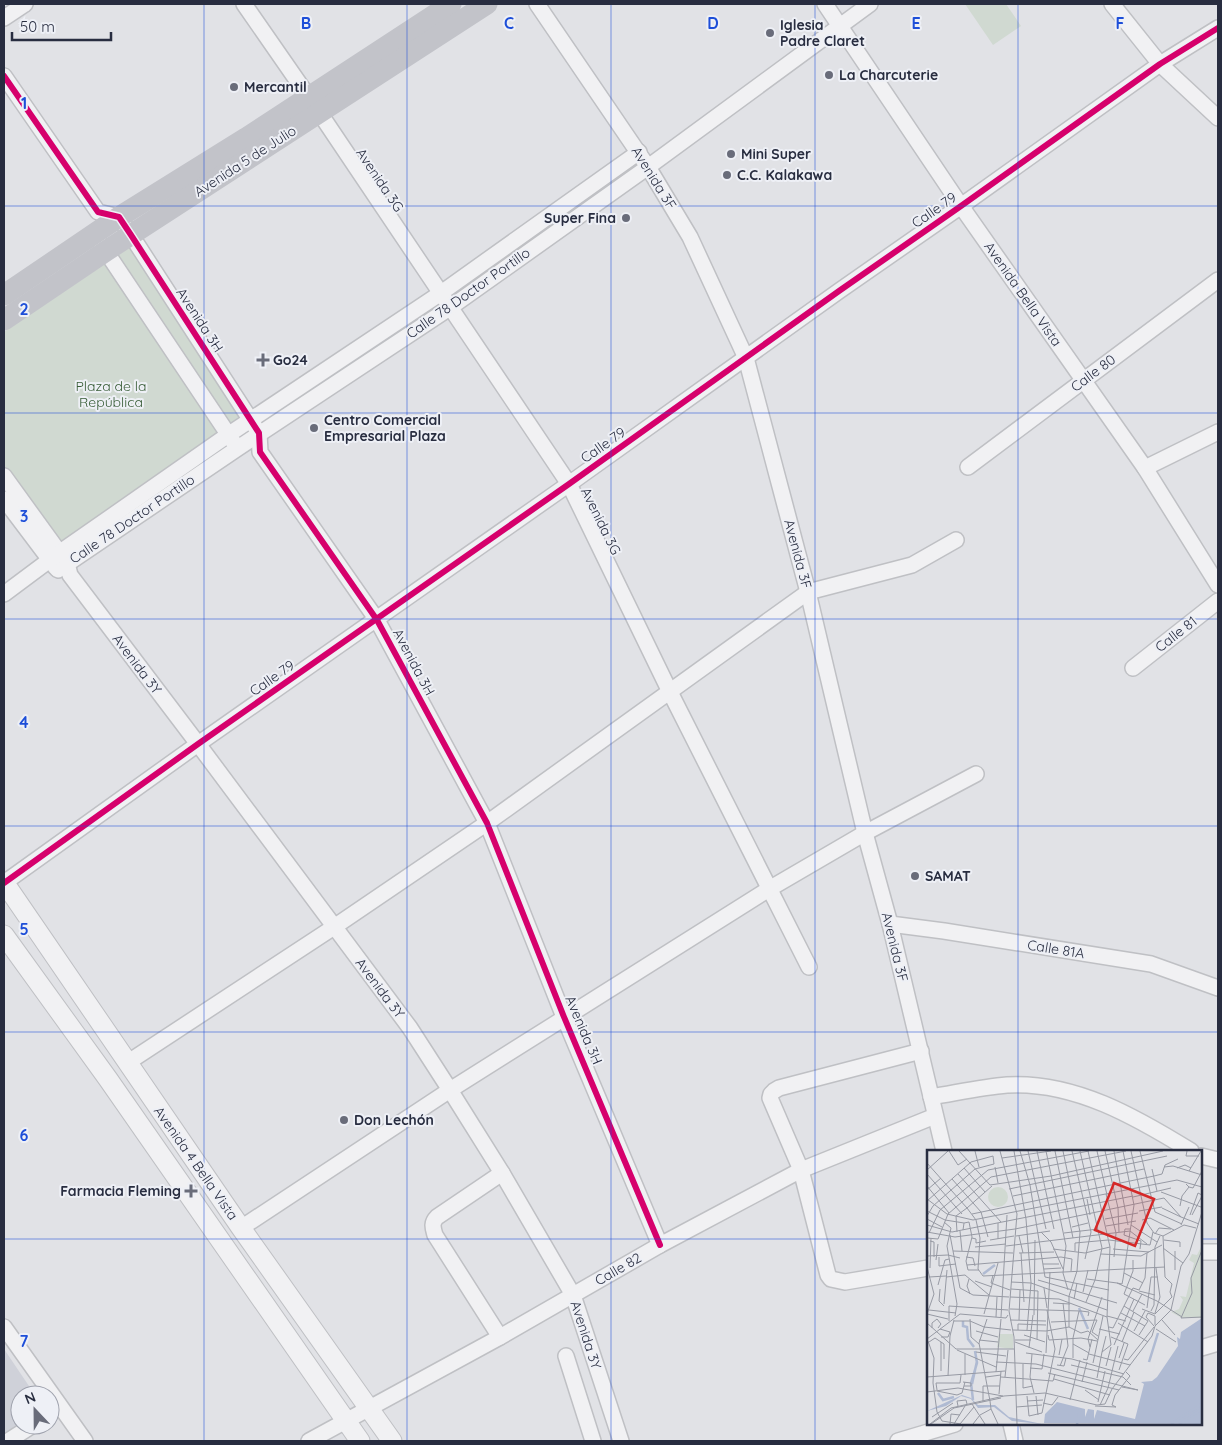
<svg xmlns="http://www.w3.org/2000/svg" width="1222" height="1445" font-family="Quicksand,sans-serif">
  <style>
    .built { fill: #cfd1d9 }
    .green { fill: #d0d9d1 }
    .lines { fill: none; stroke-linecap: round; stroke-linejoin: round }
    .minor-casing { stroke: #bfc0c4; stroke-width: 18 }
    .tertiary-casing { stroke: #bfc0c4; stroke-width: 21 }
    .minor { stroke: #f1f1f3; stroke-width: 15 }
    .tertiary { stroke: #f1f1f3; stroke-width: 19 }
    .secondary { stroke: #c2c3c9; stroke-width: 21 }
    .cycleway-casing { stroke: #eef0f6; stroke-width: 9 }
    .cycleway { stroke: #d6006c; stroke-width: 6 }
    .grid { fill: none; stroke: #1d4ed8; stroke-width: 1; stroke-opacity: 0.55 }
    .poi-dot { fill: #696c7a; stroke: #eef0f6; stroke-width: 2 }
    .labels { text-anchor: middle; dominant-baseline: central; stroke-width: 4; stroke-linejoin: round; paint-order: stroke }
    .poi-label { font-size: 14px; font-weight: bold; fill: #282d40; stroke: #eef0f6; text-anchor: start }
    .street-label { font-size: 14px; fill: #282d40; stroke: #eef0f6 }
    .park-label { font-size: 14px; fill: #365b35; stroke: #eef0f6 }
    .inset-river { fill: none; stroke: #afbad2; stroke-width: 2.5 }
    .inset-road { fill: none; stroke: #979aa4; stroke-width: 1 }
    .view { fill: #d62828; fill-opacity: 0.15; stroke: #d62828; stroke-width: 2.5 }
    .inset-edge { fill: none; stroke: #282d40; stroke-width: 2.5 }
    .grid-label { font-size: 16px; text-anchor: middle; font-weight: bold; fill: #1d4ed8; stroke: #eef0f6; stroke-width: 4; stroke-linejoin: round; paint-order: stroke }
  </style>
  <rect width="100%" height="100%" fill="#e1e2e6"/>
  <path class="built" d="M4 1349 35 1395H20V1425L4 1436Z"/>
  <g class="green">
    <path d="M965 4H1006L1021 26 993 45Z"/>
    <path d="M139 241 256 424 57 560 4 490V332Z"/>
  </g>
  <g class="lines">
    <defs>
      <g id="minor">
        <path d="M244 4 319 112 569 484 670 692 809 967"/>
        <path d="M537 4 648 167 690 237 746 358 808 592 865 833 890 924 944 1151"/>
        <path d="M825 4 961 206 1145 468 1218 585"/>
        <path d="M1112 4 1160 64 1218 118"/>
        <path d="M4 18 25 4"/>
        <path d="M4 76 98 212 119 217 131 235 259 433 260 452 377 620 487 823 564 1017 660 1245"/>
        <path d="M101 244 234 443"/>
        <path d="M968 467 1218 280"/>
        <path d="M1145 468 1218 432"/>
        <path d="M4 476 67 563 70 575 198 744 410 1028 450 1090 502 1173 573 1295 621 1441"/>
        <path d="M4 499 56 568"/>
        <path d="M58 570 238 448 451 307 648 167 870 4"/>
        <path d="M4 594 59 553 228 435 441 293 639 152"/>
        <path d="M1133 668 1218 601"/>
        <path d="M4 883 198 744 569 484 839 291 961 206 1160 64 1218 28"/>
        <path d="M890 924 944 931 1151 964 1218 988"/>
        <path d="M921 1051 779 1088 774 1091 771 1094 770 1098 801 1170 828 1275 831 1279 845 1282 928 1268"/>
        <path d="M127 1063 334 927 487 823 808 592 912 565 956 540"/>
        <path d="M931 1097C956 1093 982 1087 1007 1085 1074 1081 1136 1117 1191 1151"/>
        <path d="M1201 1156 1218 1160"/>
        <path d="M241 1228 450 1090 769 889 865 833 976 774"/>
        <path d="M1201 1252H1218"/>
        <path d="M4 1327 85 1441"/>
        <path d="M500 1337 435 1235C433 1228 431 1223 437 1217L502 1173"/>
        <path d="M1201 1348 1218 1343"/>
        <path d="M566 1356 593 1441"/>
        <path d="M1011 1424 1015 1441"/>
        <path d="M8 1441 33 1425"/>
        <path d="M309 1441 500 1337 660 1245 801 1170 935 1116"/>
        <path d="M898 1441 955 1424"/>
      </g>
      <g id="tertiary">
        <path d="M4 882 241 1228 392 1441"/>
        <path d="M4 935 108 1079 360 1441"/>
      </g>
    </defs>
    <use href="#minor" class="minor-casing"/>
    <use href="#tertiary" class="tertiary-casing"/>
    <use href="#minor" class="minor"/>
    <use href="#tertiary" class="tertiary"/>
    <g class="secondary">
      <path d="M4 295 119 217 246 138 451 4"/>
      <path d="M4 320 106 251 487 4"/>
    </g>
    <defs>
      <g id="cycleway">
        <path d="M4 76 98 212 119 217 131 235 259 433 260 452 377 620 487 823 564 1017 660 1245"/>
        <path d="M4 883 198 744 569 484 839 291 961 206 1160 64 1218 28"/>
      </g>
    </defs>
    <use href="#cycleway" class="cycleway-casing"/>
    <use href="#cycleway" class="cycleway"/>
  </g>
  <path class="grid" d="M204 4V1441M407 4V1441M611 4V1441M815 4V1441M1018 4V1151M4 206H1218M4 413H1218M4 619H1218M4 826H1218M4 1032H1218M4 1239H928M1201 1239H1218M1018 1424V1441"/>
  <g class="poi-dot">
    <circle cx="770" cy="33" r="5"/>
    <circle cx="829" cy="75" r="5"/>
    <circle cx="234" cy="87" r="5"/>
    <circle cx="731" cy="154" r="5"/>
    <circle cx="727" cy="175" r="5"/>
    <circle cx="626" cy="218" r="5"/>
    <path d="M260.5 352.5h5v5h5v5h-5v5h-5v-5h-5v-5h5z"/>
    <circle cx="314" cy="428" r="5"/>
    <circle cx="915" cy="876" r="5"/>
    <circle cx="344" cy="1120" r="5"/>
    <path d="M188.5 1183.5h5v5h5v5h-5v5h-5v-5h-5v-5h5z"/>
  </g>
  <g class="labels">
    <g class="poi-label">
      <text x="780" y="25">Iglesia<tspan x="780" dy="16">Padre Claret</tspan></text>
      <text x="839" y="75">La Charcuterie</text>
      <text x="244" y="87">Mercantil</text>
      <text x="741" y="154">Mini Super</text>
      <text x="737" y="175">C.C. Kalakawa</text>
      <text x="616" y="218" text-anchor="end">Super Fina</text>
      <text x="273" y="360">Go24</text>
      <text x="324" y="420">Centro Comercial<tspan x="324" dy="16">Empresarial Plaza</tspan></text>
      <text x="925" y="876">SAMAT</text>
      <text x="354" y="1120">Don Lechón</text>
      <text x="181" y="1191" text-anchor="end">Farmacia Fleming</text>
    </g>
    <g class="street-label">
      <text transform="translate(245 161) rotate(-33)">Avenida 5 de Julio</text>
      <text transform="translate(654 178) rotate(58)">Avenida 3F</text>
      <text transform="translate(380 180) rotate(56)">Avenida 3G</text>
      <text transform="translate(934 210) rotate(-35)">Calle 79</text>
      <text transform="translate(468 293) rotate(-35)">Calle 78 Doctor Portillo</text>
      <text transform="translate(1023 294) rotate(55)">Avenida Bella Vista</text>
      <text transform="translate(200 320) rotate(57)">Avenida 3H</text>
      <text transform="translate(1093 373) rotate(-37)">Calle 80</text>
      <text transform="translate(603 445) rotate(-35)">Calle 79</text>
      <text transform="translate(132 519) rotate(-34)">Calle 78 Doctor Portillo</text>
      <text transform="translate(601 521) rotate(64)">Avenida 3G</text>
      <text transform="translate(798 554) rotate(75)">Avenida 3F</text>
      <text transform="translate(1176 634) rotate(-38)">Calle 81</text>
      <text transform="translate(414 662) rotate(62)">Avenida 3H</text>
      <text transform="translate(137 664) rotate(53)">Avenida 3Y</text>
      <text transform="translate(272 678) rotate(-35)">Calle 79</text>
      <text transform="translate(895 947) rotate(76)">Avenida 3F</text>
      <text transform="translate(1056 949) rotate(9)">Calle 81A</text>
      <text transform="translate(380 988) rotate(53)">Avenida 3Y</text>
      <text transform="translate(584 1030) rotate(67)">Avenida 3H</text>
      <text transform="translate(196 1163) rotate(55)">Avenida 4 Bella Vista</text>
      <text transform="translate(618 1269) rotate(-30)">Calle 82</text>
      <text transform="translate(586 1335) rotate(72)">Avenida 3Y</text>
    </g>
    <g class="park-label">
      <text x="111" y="386">Plaza de la<tspan x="111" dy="16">República</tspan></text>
    </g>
  </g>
  <g transform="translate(927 1150)">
    <rect width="275" height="275" fill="#e1e2e6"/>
    <path d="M61 47a10 10 0 1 1 20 0a10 10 0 1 1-20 0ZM275 95V168H255L244 162 252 159 256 150 253 146 259 147 267 113 262 110 265 104 270 105ZM72 184H86V199L70 197Z" fill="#d0d9d1"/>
    <path d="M275 168V274L117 273 118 264 130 252 158 259V267L161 259 167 260V269L170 260 208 269 217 234 214 232 225 231 230 227 251 196 250 187 253 189 254 182ZM35 245 44 248 51 255H68L82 267 115 274 85 271 67 257 51 258 44 249 34 246 19 256 0 261Z" fill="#afbad2"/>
    <path class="inset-river" d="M56 124 68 115M152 158 161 179M36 171V176L40 177 41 189 47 197M222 212 231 183M45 234 50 211M11 243 16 250 27 247M46 250 44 233 50 213 48 201M150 274 153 260 157 261M244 274 275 254M252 274 275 259"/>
    <path class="inset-road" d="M22 1 31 15 40 9M32 1 63 35 124 26 236 1M48 1 52 17M73 1 90 64 82 161 87 187 90 274M87 1 99 69 104 133 100 180M93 1 103 35 118 127 182 140M101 1 119 79M110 1 127 79M119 1 139 96 136 123 141 140M128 1 146 88M136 1 153 82 150 121 142 146V177M145 1 164 82 158 109M153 1 175 98 168 130 159 152M161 1 183 97 180 167 184 195 175 202 170 228M170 1 180 45M178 1 191 58 192 82M187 1 201 75M204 1 220 73 227 83 236 86M213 1 228 62 255 74M260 1 259 6H272M75 8 124 1M0 13 40 58 65 36M68 17 71 33M237 17 246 16 275 25M37 18 58 42M250 18 258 15 264 18M225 19 230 41M0 20 21 1M262 21 274 1M0 24 35 64M31 24 74 72M25 29 54 62 61 87M0 36 22 63M262 37 266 38 275 21M82 39 240 6M0 40 14 28M234 42 274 57M179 44 189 83 187 107M86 46 217 19M206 47 244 38M0 49 20 64 46 70 250 30 275 37M160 49 163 65M253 56 255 46 262 37 259 34M235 58 254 67M0 61 18 70 37 73M212 61 235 57M45 64 227 26 235 24 238 15 251 9M263 65 271 43 275 45M265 65 275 46M0 66 6 56 48 19 67 14 66 6 44 12 0 51M0 69 15 77M178 69 211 63M215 70 223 68 247 80M17 72 24 78 20 96 30 154 28 166M0 75 25 82 206 46M204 75 230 92M254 75 262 57M179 76 209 71M145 77 161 73M203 79H198L197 85 214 91 213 99M36 80 37 73 42 72 45 87 39 111 41 120H52M33 81 35 101M203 81 220 94M0 82 28 87 88 79 237 48 254 67 272 74M30 82 29 66 40 58 49 70 53 88 51 119 56 126 238 117M114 82 124 92 136 119M2 83 13 60 61 20 162 1M137 83 171 79M228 84 232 78 244 79M23 85 33 138 46 145 82 147M89 86 123 81M92 86 96 103M236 86 257 75 269 78M0 88 11 89 21 64 64 27 199 1M45 88 49 89V93L59 91M71 89V73M63 90 87 86M182 90 223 95 226 82M237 90 253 92V97M3 91 7 92V107M79 96 203 81M48 97 79 94M236 98 256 113M126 99 158 103 183 97M186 99 222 102M26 101 86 103M148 101V93L181 90M248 101V120M92 103 127 102M94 103 97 152M174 104 214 106 235 95M0 106 21 105 33 108M12 107V116L29 114M39 107 46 108 48 116M9 110 11 94M206 110V121L197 144 218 155M116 114H132M40 115 134 107 145 109 144 121M0 117 7 144 0 164M3 118 4 88M117 119 134 118M197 123 216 133M66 125 64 133 83 140M2 127 19 126M19 127 38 125 62 145M0 129V147M42 129 40 136 43 144M160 129 190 133 230 151 255 167M111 130 190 153M48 131 65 137M84 132 104 133 180 160M190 133 195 134 196 129 207 55 196 1M11 135 18 110 22 109M117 138 120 158M13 139 12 151 17 156M84 139 111 141 110 189M212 140 218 128 220 103M212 141 228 145M156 142 161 120M83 147 132 149 180 167M147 149 150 133M126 153 143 154M17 154 20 120M197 156 221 171 212 185M220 158 224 127H231M83 159 154 161 162 162 161 166M215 159 228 164 245 147 243 142 245 134 238 127 236 86M2 160 29 163M206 161 215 144M224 161 227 155 228 97 233 86M194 163 218 176M228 163 233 147 229 118M0 164 21 169M57 164 71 113M107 165 108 90M180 166 199 171M69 167 70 147M74 167 80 65M254 168 265 143 264 128 275 100M254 168 275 167M43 169 44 187 52 194M60 169 52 193 63 251M83 170 119 171M92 170 93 140M235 170 248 185M22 171V156L81 160M27 171H43L57 177 84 180M124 172 170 170 165 182 171 186M0 173 29 199H87M191 173 221 192M227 176 219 167 221 163 228 166V175M182 177 186 178 206 138 212 140M5 178V173L10 169 14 174 11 178M13 179 23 182 21 187H14M172 179 193 184M229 179 249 192M86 180 119 181 142 177 154 183 161 181 171 190M91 180V174L119 175M49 181 71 187M207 181 218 161M97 185 118 192M121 185 122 190 154 188 170 191M184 187 201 194 192 220M0 189 33 164 79 168 81 165M52 190 71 192M88 190H104M1 191 7 208 6 233 10 262 15 271 34 274M2 192 8 188 17 194V209M14 192V221M88 192 115 202M195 192 207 162M146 194 162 203M187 195 207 149M163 197 161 189 175 147M102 198 106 165M30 200 69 217M49 202 79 206M175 202 179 186M99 203 145 209 197 224M119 203 123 122M38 204V225M105 204 103 227 107 243M162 204 203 215M132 205 135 189M146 208V188L152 161M192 208 197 193M156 209 160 210 165 189M197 209 201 210 227 177M69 212 109 214 211 240 195 237M166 213 176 166M96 214V238L106 236M130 215 137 216 139 208M144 215 196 227 204 235M133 216 141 196 136 153M179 216 184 197M103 218 115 219 117 204M69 222 74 169M121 223 192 240M21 226 23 186 27 170M0 227 78 221M59 227 74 225M74 227 126 231 128 224M78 227 81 200M127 229 183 245M36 232 44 233V236H37M155 232 160 212M10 240 9 233H33L34 225M158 240 172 250M10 241 30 245 35 243 38 232M0 242 31 238 76 246M72 244 74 221M100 246 102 266 115 263 128 199 120 160M109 246 111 265M143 250 153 210M100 251 116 250M56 252V236H73M171 252 178 221M116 253 125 255 131 247M45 254 58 274M173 255 181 238 191 196M31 256 30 251 39 250 40 254M168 256 189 257 185 255 188 245 203 226 199 222M89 257 115 255M64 259 71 274M5 267 26 253M3 274 24 258 77 246 118 243 170 255 178 254 185 239 225 186 228 176 244 160 254 116 262 104 275 62M4 274 27 258 74 248M23 274 24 264 33 265M27 274 38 256M33 274 47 257M46 274 53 265 64 259 63 251"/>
    <path class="view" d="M187 33 227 49 208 96 168 80Z"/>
    <rect width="275" height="275" class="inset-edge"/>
  </g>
  <g class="grid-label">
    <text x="306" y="29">B</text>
    <text x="509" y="29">C</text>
    <text x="713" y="29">D</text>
    <text x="916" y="29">E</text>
    <text x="1120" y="29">F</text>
    <text x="24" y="109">1</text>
    <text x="24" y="315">2</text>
    <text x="24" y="522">3</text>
    <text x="24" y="728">4</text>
    <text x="24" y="935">5</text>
    <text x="24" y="1141">6</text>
    <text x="24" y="1347">7</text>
  </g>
  <rect width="1222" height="1445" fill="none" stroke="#282d40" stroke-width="10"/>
  <g transform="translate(35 1410) rotate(338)"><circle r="24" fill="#eef0f6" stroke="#9fa2ad"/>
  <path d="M0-4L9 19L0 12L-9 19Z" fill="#696c7a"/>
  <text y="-8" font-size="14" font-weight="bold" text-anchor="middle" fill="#282d40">N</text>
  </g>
  <path d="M12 32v8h99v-8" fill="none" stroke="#282d40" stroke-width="2.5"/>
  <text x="20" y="32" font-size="15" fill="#282d40" stroke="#eef0f6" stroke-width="4" paint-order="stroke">50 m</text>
</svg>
